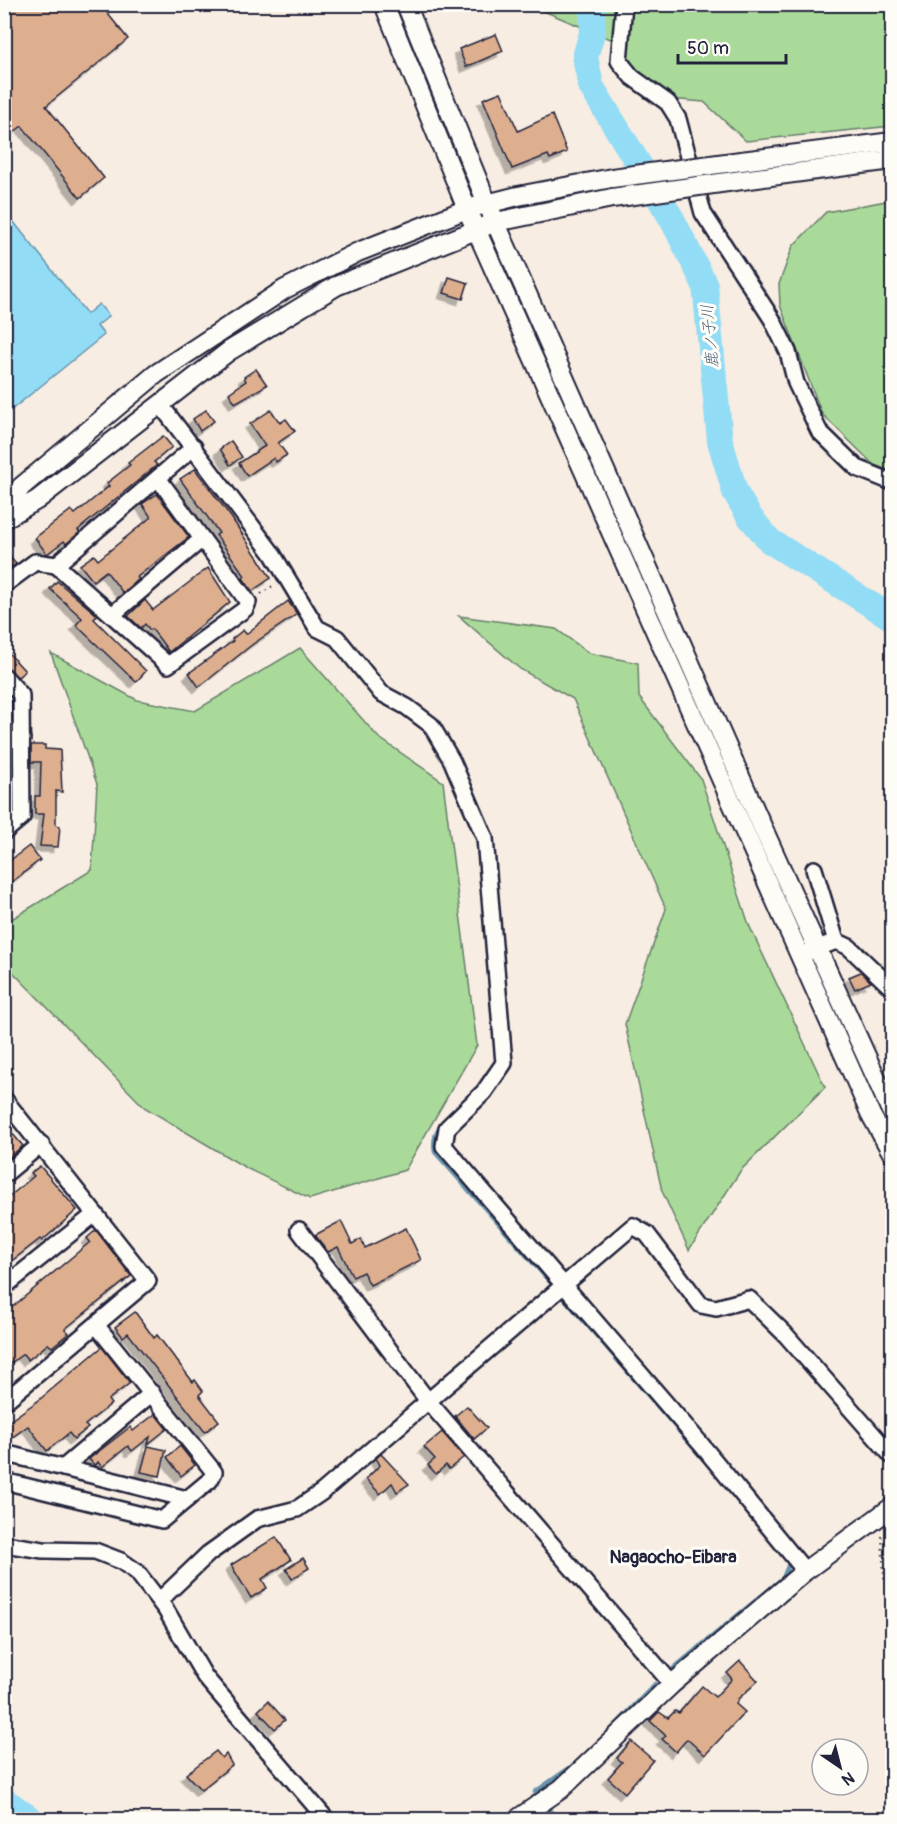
<svg xmlns="http://www.w3.org/2000/svg" width="897" height="1824" font-family="Pangolin,'Klee One',sans-serif">
  <style>
    .green { fill: #aada9a; stroke: #667e6a; stroke-width: 1.5 }
    .water { fill: #93dcf5; stroke: #6692ab; stroke-width: 1.5 }
    .lines { fill: none; stroke-linecap: round; stroke-linejoin: round }
    .stream { stroke: #6692ab; stroke-width: 4.5 }
    .river { stroke: #93dcf5; stroke-width: 26 }
    .building { fill: #deaf8f; stroke: #22223b; stroke-width: 1.5; filter: url(#shadow) }
    .minor-casing { stroke: #22223b; stroke-width: 20 }
    .tertiary-casing { stroke: #22223b; stroke-width: 22 }
    .path { stroke: #22223b; stroke-width: 2; stroke-dasharray: 1.5 4.5; stroke-linecap: butt }
    .minor { stroke: #fdfcf7; stroke-width: 15 }
    .tertiary { stroke: #fdfcf7; stroke-width: 18 }
    .tertiary-bridge-casing { stroke: #22223b; stroke-width: 22; stroke-linecap: butt }
    .tertiary-bridge { stroke: #fdfcf7; stroke-width: 18 }
    .labels { text-anchor: middle; dominant-baseline: central; stroke-width: 6; stroke-linejoin: round; paint-order: stroke }
    .water-label { font-size: 16px; font-style: italic; fill: #445a73; stroke: #fdfcf7 }
    .quarter-label { font-size: 18px; font-weight: bold; fill: #22223b; stroke: #fdfcf7 }
  </style>
  <defs>
    <filter id="shadow"><feDropShadow dx="-5.5" dy="5.5" stdDeviation="0" flood-color="#0004"/></filter>
  </defs>
  <rect width="100%" height="100%" fill="#f7ede2"/>
  <filter id="ink" filterUnits="userSpaceOnUse"><feTurbulence type="fractalNoise" baseFrequency=".0167" numOctaves="2"/><feDisplacementMap in="SourceGraphic" scale="12" xChannelSelector="R" yChannelSelector="G"/><feConvolveMatrix kernelMatrix="1 2 1 2 8 2 1 2 1" color-interpolation-filters="sRGB"/></filter>
  <g filter="url(#ink)">
    <g class="green">
      <path d="M518 5H892V126L746 141 704 102 647 97 624 57 625 45 546 12Z"/>
      <path d="M892 200V475L875 466 822 414 780 305 779 284 793 246 826 212Z"/>
      <path d="M459 616 556 629 589 653 638 663 639 697 701 779 749 925 825 1087 741 1170 689 1250 662 1191 625 1024 666 909 573 699 520 669Z"/>
      <path d="M300 648 378 737 443 782 477 1045 405 1170 310 1199 246 1168 144 1107 4 963 5 923 92 870 97 784 51 653 137 700 195 711Z"/>
    </g>
    <path class="water" d="M5 211 87 314 99 304 109 316 97 326 104 335 5 415Z"/>
    <g class="lines">
      <g class="stream">
        <path d="M458 1107C443 1121 431 1131 435 1152L550 1282"/>
        <path d="M563 1297 711 1468"/>
        <path d="M674 1668 783 1578 790 1561"/>
        <path d="M607 1734 655 1684"/>
        <path d="M541 1799 535 1792 575 1764"/>
        <path d="M546 1805 557 1820"/>
      </g>
      <g class="river">
        <path d="M592 4 593 30 585 57 591 86 672 219 705 285 720 441 735 492 749 516 770 541 892 618"/>
        <path d="M4 1800 32 1820"/>
      </g>
    </g>
    <g class="building">
      <path d="M10 4H100L128 39 46 106 104 178 80 198 22 126 14 132 4 120V9Z"/>
      <path d="M496 34 503 51 466 67 459 49Z"/>
      <path d="M501 92 518 131 552 115 567 152 550 159 548 155 512 169 483 99Z"/>
      <path d="M449 277 468 283 463 299 444 293Z"/>
      <path d="M256 369 267 385 235 403 229 393 246 381 244 377Z"/>
      <path d="M206 410 214 421 200 431 193 419Z"/>
      <path d="M271 410 280 423 286 419 295 431 278 443 287 455 276 462 274 458 247 476 239 463 265 446 250 424Z"/>
      <path d="M163 436 172 447 154 462 157 465 78 530 80 532 66 544 64 541 47 554 35 538 71 510 75 514 109 486 107 483 130 465 128 463Z"/>
      <path d="M231 441 242 457 230 465 220 449Z"/>
      <path d="M195 469 231 517 271 578 252 591 243 578 245 576 216 535 219 533 180 479Z"/>
      <path d="M157 494 189 537 137 577 139 579 123 593 106 571 93 581 80 565 94 555 98 560 151 517 142 504Z"/>
      <path d="M4 550 16 564 4 572Z"/>
      <path d="M208 568 230 602 169 652 152 629 150 630 145 624 141 628 128 616 145 600 153 610Z"/>
      <path d="M57 581 97 615 94 619 146 671 136 682 76 625 82 618 50 589Z"/>
      <path d="M288 601 297 614 253 644 199 687 189 673 233 641 232 639 243 630 246 634Z"/>
      <path d="M4 648 25 671 18 677 4 667Z"/>
      <path d="M31 745H45V749L60 750 62 792 56 791V825L60 826 58 847 40 846 44 814H35V796H40L41 762H31Z"/>
      <path d="M29 846 40 860 4 888V865Z"/>
      <path d="M861 972 871 982 855 989 849 977Z"/>
      <path d="M11 1132 23 1146 4 1161V1137Z"/>
      <path d="M40 1166 77 1210 42 1241 40 1239 4 1267V1201L34 1176 31 1173Z"/>
      <path d="M341 1221 352 1244 361 1239 365 1248 406 1228 421 1260 370 1285 363 1272 353 1277 338 1247 328 1252 315 1235Z"/>
      <path d="M96 1230 131 1276 65 1329 69 1333 52 1347 48 1344 28 1360 23 1354 4 1368V1314L90 1242 87 1238Z"/>
      <path d="M135 1312 154 1338 157 1335 193 1382 195 1380 203 1391 199 1395 219 1421 205 1432 128 1333 123 1337 115 1327Z"/>
      <path d="M102 1347 130 1383 108 1400 111 1404 85 1425 88 1428 74 1439 69 1433 47 1451 28 1426 4 1443V1425L39 1400Z"/>
      <path d="M467 1406 487 1428 474 1439 455 1416Z"/>
      <path d="M155 1414 167 1429 148 1444 150 1437 132 1451 128 1446 102 1467 98 1462 95 1466 89 1459 130 1427 133 1431Z"/>
      <path d="M442 1432 464 1457 449 1469 446 1465 436 1474 428 1465 435 1459 424 1447Z"/>
      <path d="M148 1446 166 1450 160 1476 141 1472Z"/>
      <path d="M180 1446 195 1465 181 1476 167 1457Z"/>
      <path d="M381 1454 409 1484 397 1492 392 1483 380 1494 366 1479 380 1465 376 1458Z"/>
      <path d="M276 1537 291 1560 262 1579 267 1588 251 1598 231 1565Z"/>
      <path d="M303 1558 309 1568 292 1579 286 1569Z"/>
      <path d="M740 1661 758 1681 738 1699 736 1704 745 1712 705 1755 687 1739 676 1752 662 1739 666 1736 650 1721 659 1712 668 1718 675 1711 679 1713 702 1686 715 1697 732 1679 727 1673Z"/>
      <path d="M268 1701 285 1720 275 1729 258 1711Z"/>
      <path d="M631 1741 653 1760 625 1793 608 1778 622 1762 617 1758Z"/>
      <path d="M216 1751 222 1758 226 1754 232 1765 201 1790 186 1774Z"/>
    </g>
    <g class="lines">
      <defs>
        <g id="minor">
          <path d="M624 4 619 61 632 77 668 103 678 119 703 213 772 319 788 352 796 383 819 431 857 468 892 482"/>
          <path d="M160 404 272 553 317 628 337 638 381 693 407 707 431 725 452 761 485 838 504 1063 484 1092 447 1128 444 1146 700 1443 805 1571"/>
          <path d="M56 565 168 665 245 609 248 602 158 478"/>
          <path d="M4 585 35 562 56 565 194 447"/>
          <path d="M112 615 202 539"/>
          <path d="M4 676 21 695 22 817 4 832"/>
          <path d="M4 740 22 739"/>
          <path d="M814 869 836 941"/>
          <path d="M806 953 836 941 849 947 892 988"/>
          <path d="M4 1099 148 1281 4 1402"/>
          <path d="M4 1175 41 1144"/>
          <path d="M299 1230 428 1401 672 1684"/>
          <path d="M4 1287 95 1214"/>
          <path d="M4 1453 187 1499"/>
          <path d="M63 1468 152 1393"/>
          <path d="M4 1481 162 1520 210 1480 214 1472 97 1326"/>
          <path d="M4 1544 43 1550 95 1551 121 1561 137 1572 166 1610 205 1677 327 1820"/>
          <path d="M160 1600 208 1554 257 1519 297 1509 322 1492 633 1226 647 1234 701 1305 716 1308 749 1299 785 1334 892 1456"/>
        </g>
        <g id="tertiary">
          <path d="M384 4 467 209 871 1115 892 1153"/>
          <path d="M406 4 487 203 765 833 892 1113"/>
          <path d="M741 161 892 142"/>
          <path d="M742 180 892 160"/>
          <path d="M4 515 21 487 156 374 285 289 358 252 467 209 518 196 612 178"/>
          <path d="M4 519 37 500 229 351 336 286 496 222 612 198"/>
          <path d="M516 1820 561 1789 672 1684 805 1571 892 1507"/>
        </g>
      </defs>
      <use href="#minor" class="minor-casing"/>
      <use href="#tertiary" class="tertiary-casing"/>
      <g class="path">
        <path d="M261 594 274 585"/>
        <path d="M882 1536 884 1578 892 1594"/>
      </g>
      <use href="#minor" class="minor"/>
      <use href="#tertiary" class="tertiary"/>
      <defs>
        <g id="tertiary-bridge">
          <path d="M612 178 741 161"/>
          <path d="M612 198 742 180"/>
        </g>
      </defs>
      <use href="#tertiary-bridge" class="tertiary-bridge-casing"/>
      <use href="#tertiary-bridge" class="tertiary-bridge"/>
    </g>
  </g>
  <g class="labels">
    <g class="water-label">
      <text transform="translate(710 336) rotate(-95)">鹿ノ子川</text>
    </g>
    <g class="quarter-label">
      <text x="673" y="1557">Nagaocho-Eibara</text>
    </g>
  </g>
  <rect width="897" height="1824" fill="none" stroke="#fdfcf7" stroke-width="24"/>
  <rect x="12" y="12" width="873" height="1800" fill="none" stroke="#22223b" stroke-width="2" filter="url(#ink)"/>
  <g transform="translate(840 1767) rotate(145)"><circle r="28" fill="#fdfcf7" stroke="#a5a5ac" stroke-width="1.5"/>
  <path d="M0-4.5L10 22L0 15L-10 22Z" fill="#22223b"/>
  <text y="-9" font-size="16" font-weight="bold" text-anchor="middle" fill="#22223b">N</text>
  </g>
  <path d="M678 54v9h108v-9" fill="none" stroke="#22223b" stroke-width="3"/>
  <text x="687" y="54" font-size="18" fill="#22223b" stroke="#fdfcf7" stroke-width="4.5" paint-order="stroke">50 m</text>
</svg>
